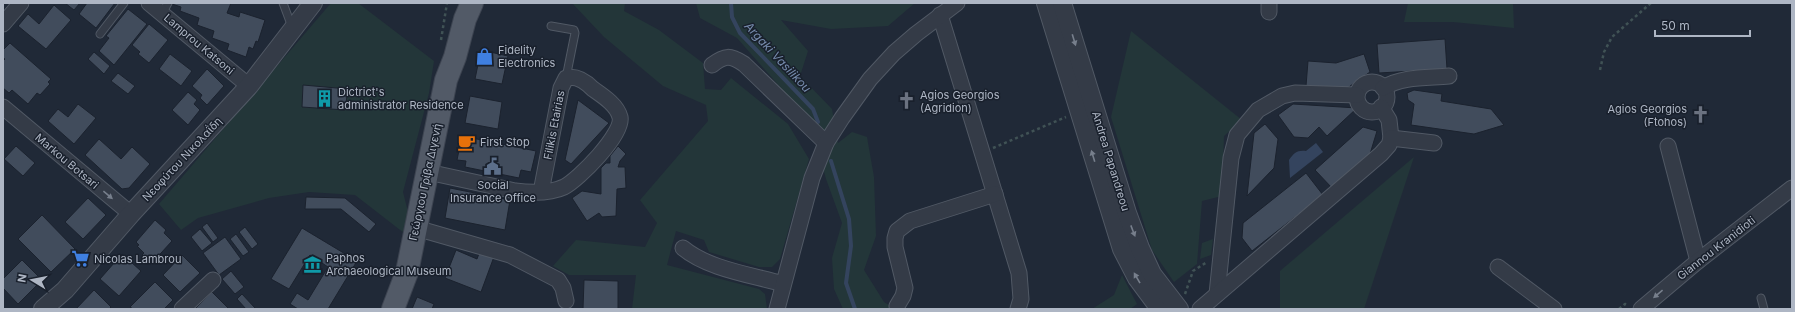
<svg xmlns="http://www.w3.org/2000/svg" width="1795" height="312" font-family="Inter,sans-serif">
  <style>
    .green { fill: #233639 }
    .water { fill: #34445e }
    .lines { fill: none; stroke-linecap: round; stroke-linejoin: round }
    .stream { stroke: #34445e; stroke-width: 4 }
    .building { fill: #414c5c; stroke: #1b222e }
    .service-casing { stroke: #515965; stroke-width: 9 }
    .minor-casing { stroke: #515965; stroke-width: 17 }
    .tertiary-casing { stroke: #515965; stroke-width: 20 }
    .primary-casing { stroke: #3d4451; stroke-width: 24 }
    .path { stroke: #405255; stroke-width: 2.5; stroke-dasharray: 3 3; stroke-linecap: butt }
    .service { stroke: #343b47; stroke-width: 7 }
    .minor { stroke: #343b47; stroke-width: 15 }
    .tertiary { stroke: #343b47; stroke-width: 18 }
    .primary { stroke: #525a67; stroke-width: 22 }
    .oneway { fill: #777f8c }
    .labels { text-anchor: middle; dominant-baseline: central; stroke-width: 3; stroke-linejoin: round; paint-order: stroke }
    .street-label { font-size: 11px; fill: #aeb6c4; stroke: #19202c }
    .poi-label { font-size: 11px; fill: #aeb6c4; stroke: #19202c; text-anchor: start }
    .water-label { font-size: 12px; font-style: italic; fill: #768bac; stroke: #19202c }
  </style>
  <rect width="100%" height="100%" fill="#202937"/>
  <g class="green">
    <path d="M331 3H358L434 61 429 93 403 192 408 212 404 233 355 195 309 192 269 198 198 218 181 230 159 204Z"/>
    <path d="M572 3H625L624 11 659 30 703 63 705 89 721 90 731 78 788 124 809 159 780 259 772 267H759L709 252 704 240 676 231 667 265 759 289 765 294 767 309H632L636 275H569L553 266 576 240 645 247 657 223 640 200 708 121 706 105 663 86 604 37Z"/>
    <path d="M696 3H915L888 26 831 29 781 20 808 51 800 76 832 109 838 143 852 132 867 137 874 177 876 236 864 270 884 302 895 309H843L834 289 832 258 842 223 826 179 811 122 737 38 700 18Z"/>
    <path d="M1408 3H1513L1514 28 1453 22H1404Z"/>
    <path d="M1131 31 1242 120 1224 136 1222 196 1202 201 1197 264 1174 282 1152 250 1111 117Z"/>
    <path d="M1414 157 1364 309H1280V271Z"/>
    <path d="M1213 239 1211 255 1200 259 1202 243Z"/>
    <path d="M1122 275 1137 304 1130 309H1092L1114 295Z"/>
  </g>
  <path class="water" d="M1316 143 1323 152 1290 178 1289 160C1294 153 1297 150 1306 151Z"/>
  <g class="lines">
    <g class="stream">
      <path d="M731 3 732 17 740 33 813 109 818 122"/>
      <path d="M831 161 849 219 851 246 846 283 855 309"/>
    </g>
  </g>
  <g class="building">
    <path d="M65 3H80L74 10Z"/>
    <path d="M87 3H115L96 28 79 14Z"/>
    <path d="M172 3H231L227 13 239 17 240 12 265 20 258 42 256 41 253 49 249 47 246 57 227 50 229 44 212 38 214 31 197 25 199 18 180 11 181 7 172 4Z"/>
    <path d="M54 5 71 20 46 49 18 26 28 14 39 24Z"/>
    <path d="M128 9 147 24 114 65 99 51 109 38 106 36Z"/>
    <path d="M149 24 168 40 149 63 138 54 140 52 132 45Z"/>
    <path d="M1445 39 1447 69 1379 73 1377 44Z"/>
    <path d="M10 43 51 79 48 82 50 84 40 95 37 93 28 104 12 90 9 93 3 88V61L5 59 3 58V50Z"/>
    <path d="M481 50 508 56 502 84 475 79Z"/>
    <path d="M94 52 110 66 104 74 88 59Z"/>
    <path d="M170 54 192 71 181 86 159 69Z"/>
    <path d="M1364 54 1370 72 1346 89 1306 86 1308 61 1336 63Z"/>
    <path d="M207 69 224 86 207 105 200 98 202 95 192 86Z"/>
    <path d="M118 73 135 86 128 94 111 81Z"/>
    <path d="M303 85 348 89 345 110 302 107Z"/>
    <path d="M1414 90 1442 94 1441 101 1491 109 1504 125 1474 134 1411 125 1414 104 1408 100 1407 93Z"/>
    <path d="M188 92 197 100 194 104 200 110 188 125 172 110Z"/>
    <path d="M470 96 502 102 498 129 465 123Z"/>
    <path d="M578 100 609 123 571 164 565 160Z"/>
    <path d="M78 104 96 118 74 144 48 121 58 109 68 117Z"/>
    <path d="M1293 104 1357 108 1327 136 1319 127 1308 138 1294 137 1278 115Z"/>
    <path d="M1265 124 1278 139 1274 168 1247 196 1254 133Z"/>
    <path d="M1363 127 1377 131 1370 154 1332 188 1315 170Z"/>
    <path d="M462 136 536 151 531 172 521 170 519 178 465 167 466 161 457 160Z"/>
    <path d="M99 139 121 159 132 147 150 164 129 188 122 189 85 155Z"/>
    <path d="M16 146 35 163 23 176 4 159Z"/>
    <path d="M618 146 626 154 620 161 618 167H625L626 188 617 189 616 216 602 217 599 213 587 221 572 198 582 191 601 194V168L606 163H610V156Z"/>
    <path d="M1306 173 1323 195 1252 251 1242 238 1243 223Z"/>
    <path d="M450 188 510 200 505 230 445 218Z"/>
    <path d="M306 197 345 198 376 224 369 232 341 209H305Z"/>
    <path d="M88 198 106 215 83 239 65 222Z"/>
    <path d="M42 215 75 249 51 272 18 239Z"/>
    <path d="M155 220 166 230 164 233 172 241 151 264 142 255 144 253 137 246 139 245 136 242Z"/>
    <path d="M207 223 218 238 213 242 202 227Z"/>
    <path d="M245 227 258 244 252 249 239 232Z"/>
    <path d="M302 228 357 261 328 309H298L290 304 297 293 308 300 328 267 310 255 289 289 271 279Z"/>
    <path d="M200 229 212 243 202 251 191 237Z"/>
    <path d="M236 234 249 252 243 256 230 239Z"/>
    <path d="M225 237 241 259 219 275 203 253Z"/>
    <path d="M481 248 495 254 481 292 445 278 456 250 477 259Z"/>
    <path d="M122 254 141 271 119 296 100 279Z"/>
    <path d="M182 255 200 273 180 292 163 275Z"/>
    <path d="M22 260 42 280 18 304 3 288V279Z"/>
    <path d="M231 271 244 287 235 294 222 279Z"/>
    <path d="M584 280 618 281V309H583Z"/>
    <path d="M155 282 173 300 164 309H133L130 307Z"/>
    <path d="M94 290 111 307 109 309H76Z"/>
    <path d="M212 292 229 309H195Z"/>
    <path d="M242 294 255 308 254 309H246L237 299Z"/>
    <path d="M417 297 434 304 432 309H412Z"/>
  </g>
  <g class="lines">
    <defs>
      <g id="service">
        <path d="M283 3 292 27"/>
        <path d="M162 14 168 3"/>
        <path d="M551 26 574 30 575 33 566 78"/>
        <path d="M100 34 124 3"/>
        <path d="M1761 298 1764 309"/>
      </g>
      <g id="minor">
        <path d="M149 3 249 86"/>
        <path d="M1269 12V3"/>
        <path d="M940 15 1019 273 1021 299 1018 309"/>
        <path d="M3 24 21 3"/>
        <path d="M712 65C725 55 730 55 744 64L826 143"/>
        <circle cx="1372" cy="97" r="15"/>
        <path d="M1383 88C1402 76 1427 78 1449 76"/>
        <path d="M3 107 131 214"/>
        <path d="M1381 107 1389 120 1391 138"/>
        <path d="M1668 146 1698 261"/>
        <path d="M428 172 515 191C531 193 549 194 564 187 578 180 624 134 620 117 617 105 603 96 593 89 586 82 577 75 566 78L561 88 541 192"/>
        <path d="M416 228 510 255 558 280 563 288 566 301"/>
        <path d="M683 248C708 269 752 275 783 284"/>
        <path d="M1498 267 1554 309"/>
        <path d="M1217 294 1231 158 1237 135 1258 110 1282 96 1295 93 1357 95"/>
        <path d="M897 306 903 296 905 288 895 247V238L897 231 910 221 995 194"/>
        <path d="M182 309 213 280"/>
        <path d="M777 309 812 178 826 143 842 118 870 79 894 53 916 34 957 3"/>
        <path d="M1200 309 1381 154 1389 145 1391 138 1434 143"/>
        <path d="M1641 309 1698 261 1792 188"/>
      </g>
      <g id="tertiary">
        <path d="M1046 3 1122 249 1137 278 1160 309"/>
        <path d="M1062 3 1127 213 1140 248 1152 274 1179 309"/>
        <path d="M43 309 65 290 131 214 249 86 313 3"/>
      </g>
      <path id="primary" d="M393 309 407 272 446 80 455 57 465 19 472 3"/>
    </defs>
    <use href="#service" class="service-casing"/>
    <use href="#minor" class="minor-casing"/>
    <use href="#tertiary" class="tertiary-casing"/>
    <use href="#primary" class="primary-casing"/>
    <g class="path">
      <path d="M441 40 447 3"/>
      <path d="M1600 70 1604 52 1612 37 1651 3"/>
      <path d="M993 148 1066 117"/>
      <path d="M1185 294 1193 271 1207 262"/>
      <path d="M1619 309 1625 304 1629 305"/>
    </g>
    <use href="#service" class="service"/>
    <use href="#minor" class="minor"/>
    <use href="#tertiary" class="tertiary"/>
    <use href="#primary" class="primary"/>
  </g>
  <defs><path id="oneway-solid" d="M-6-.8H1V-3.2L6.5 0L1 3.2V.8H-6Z"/></defs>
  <g class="oneway">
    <use href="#oneway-solid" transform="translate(1074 40) rotate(73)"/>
    <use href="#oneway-solid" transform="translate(1093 156) rotate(-107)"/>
    <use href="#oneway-solid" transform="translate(108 195) rotate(40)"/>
    <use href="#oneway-solid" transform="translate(1133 231) rotate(69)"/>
    <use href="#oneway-solid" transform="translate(1137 278) rotate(-120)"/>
    <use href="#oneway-solid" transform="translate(1658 294) rotate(140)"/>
  </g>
  <defs>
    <symbol id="shop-bare" viewBox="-9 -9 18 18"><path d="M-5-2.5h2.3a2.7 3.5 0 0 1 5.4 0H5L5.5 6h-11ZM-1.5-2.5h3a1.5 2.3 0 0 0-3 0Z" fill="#3f7fe0" stroke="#19202c" stroke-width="2.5" paint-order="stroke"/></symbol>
    <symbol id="building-bare" viewBox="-9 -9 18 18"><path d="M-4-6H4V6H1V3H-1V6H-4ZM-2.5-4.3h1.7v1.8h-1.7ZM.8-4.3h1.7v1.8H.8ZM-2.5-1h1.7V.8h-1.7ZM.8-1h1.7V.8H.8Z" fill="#0f9aa8" stroke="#19202c" stroke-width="2.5" paint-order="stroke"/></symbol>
    <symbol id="church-bare" viewBox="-9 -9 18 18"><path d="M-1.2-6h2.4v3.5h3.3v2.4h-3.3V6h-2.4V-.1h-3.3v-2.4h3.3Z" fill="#6b7280" stroke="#19202c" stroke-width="2.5" paint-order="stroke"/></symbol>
    <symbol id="cafe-bare" viewBox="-9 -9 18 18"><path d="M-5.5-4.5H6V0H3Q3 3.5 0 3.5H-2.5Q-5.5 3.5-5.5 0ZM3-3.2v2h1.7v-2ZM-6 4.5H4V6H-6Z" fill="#e8710a" stroke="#19202c" stroke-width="2.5" paint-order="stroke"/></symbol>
    <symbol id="civic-bare" viewBox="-9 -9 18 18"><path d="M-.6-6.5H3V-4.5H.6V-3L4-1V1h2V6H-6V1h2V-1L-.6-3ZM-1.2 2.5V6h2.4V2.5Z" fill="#5c6f8a" stroke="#19202c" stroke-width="2.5" paint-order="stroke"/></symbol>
    <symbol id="supermarket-bare" viewBox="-9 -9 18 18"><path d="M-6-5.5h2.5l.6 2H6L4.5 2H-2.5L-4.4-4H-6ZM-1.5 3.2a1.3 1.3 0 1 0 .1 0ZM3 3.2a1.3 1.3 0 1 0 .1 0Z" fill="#3f7fe0" stroke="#19202c" stroke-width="2.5" paint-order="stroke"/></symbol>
    <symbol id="museum-bare" viewBox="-9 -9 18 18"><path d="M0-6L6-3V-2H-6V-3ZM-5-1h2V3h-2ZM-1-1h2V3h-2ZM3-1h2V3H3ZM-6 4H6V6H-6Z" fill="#0f9aa8" stroke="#19202c" stroke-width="2.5" paint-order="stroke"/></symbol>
  </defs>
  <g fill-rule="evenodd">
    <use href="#shop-bare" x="472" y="44" width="25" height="25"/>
    <use href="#building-bare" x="312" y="86" width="25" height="25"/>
    <use href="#church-bare" x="894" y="88" width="25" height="25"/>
    <use href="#church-bare" x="1688" y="102" width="25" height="25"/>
    <use href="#cafe-bare" x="454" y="130" width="25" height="25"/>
    <use href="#civic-bare" x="480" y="154" width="25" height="25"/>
    <use href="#supermarket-bare" x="68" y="246" width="25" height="25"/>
    <use href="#museum-bare" x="300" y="252" width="25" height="25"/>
  </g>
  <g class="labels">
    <g class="street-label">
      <text transform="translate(199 44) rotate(40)">Lamprou Katsoni</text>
      <text transform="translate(554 125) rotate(-79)">Filikis Etairias</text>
      <text transform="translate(182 159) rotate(-47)">Νεοφύτου Νικολαΐδη</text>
      <text transform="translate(67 161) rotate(40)">Markou Botsari</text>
      <text transform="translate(1111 161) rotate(73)">Andrea Papandreou</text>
      <text transform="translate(425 182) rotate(-78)">Γεώργιου Γρίβα Διγενή</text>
      <text transform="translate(1716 248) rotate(-38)">Giannou Kranidioti</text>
    </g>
    <g class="poi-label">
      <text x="498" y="50">Fidelity<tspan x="498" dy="13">Electronics</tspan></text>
      <text x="338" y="92">Dictrict's<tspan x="338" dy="13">administrator Residence</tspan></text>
      <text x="920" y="95">Agios Georgios<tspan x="920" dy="13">(Agridion)</tspan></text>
      <text x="1687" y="109" text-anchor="end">Agios Georgios<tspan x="1687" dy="13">(Ftohos)</tspan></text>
      <text x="480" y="142">First Stop</text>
      <text x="493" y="185" text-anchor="middle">Social<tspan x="493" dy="13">Insurance Office</tspan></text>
      <text x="326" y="258">Paphos<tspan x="326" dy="13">Archaeological Museum</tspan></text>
      <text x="94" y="259">Nicolas Lambrou</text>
    </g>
    <g class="water-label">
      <text transform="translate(778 57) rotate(47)">Argaki Vasilikou</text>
    </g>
  </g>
  <rect width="1795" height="312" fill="none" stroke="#aeb6c4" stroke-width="8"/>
  <g transform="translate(32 280) rotate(280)" stroke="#19202c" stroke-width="3" paint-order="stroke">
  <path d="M0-3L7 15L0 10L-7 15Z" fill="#aeb6c4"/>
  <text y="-6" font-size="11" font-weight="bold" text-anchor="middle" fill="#aeb6c4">N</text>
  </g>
  <path d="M1655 30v6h95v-6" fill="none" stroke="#aeb6c4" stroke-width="2"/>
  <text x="1661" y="30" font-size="12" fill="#aeb6c4" stroke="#19202c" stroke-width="3" paint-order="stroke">50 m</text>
</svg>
